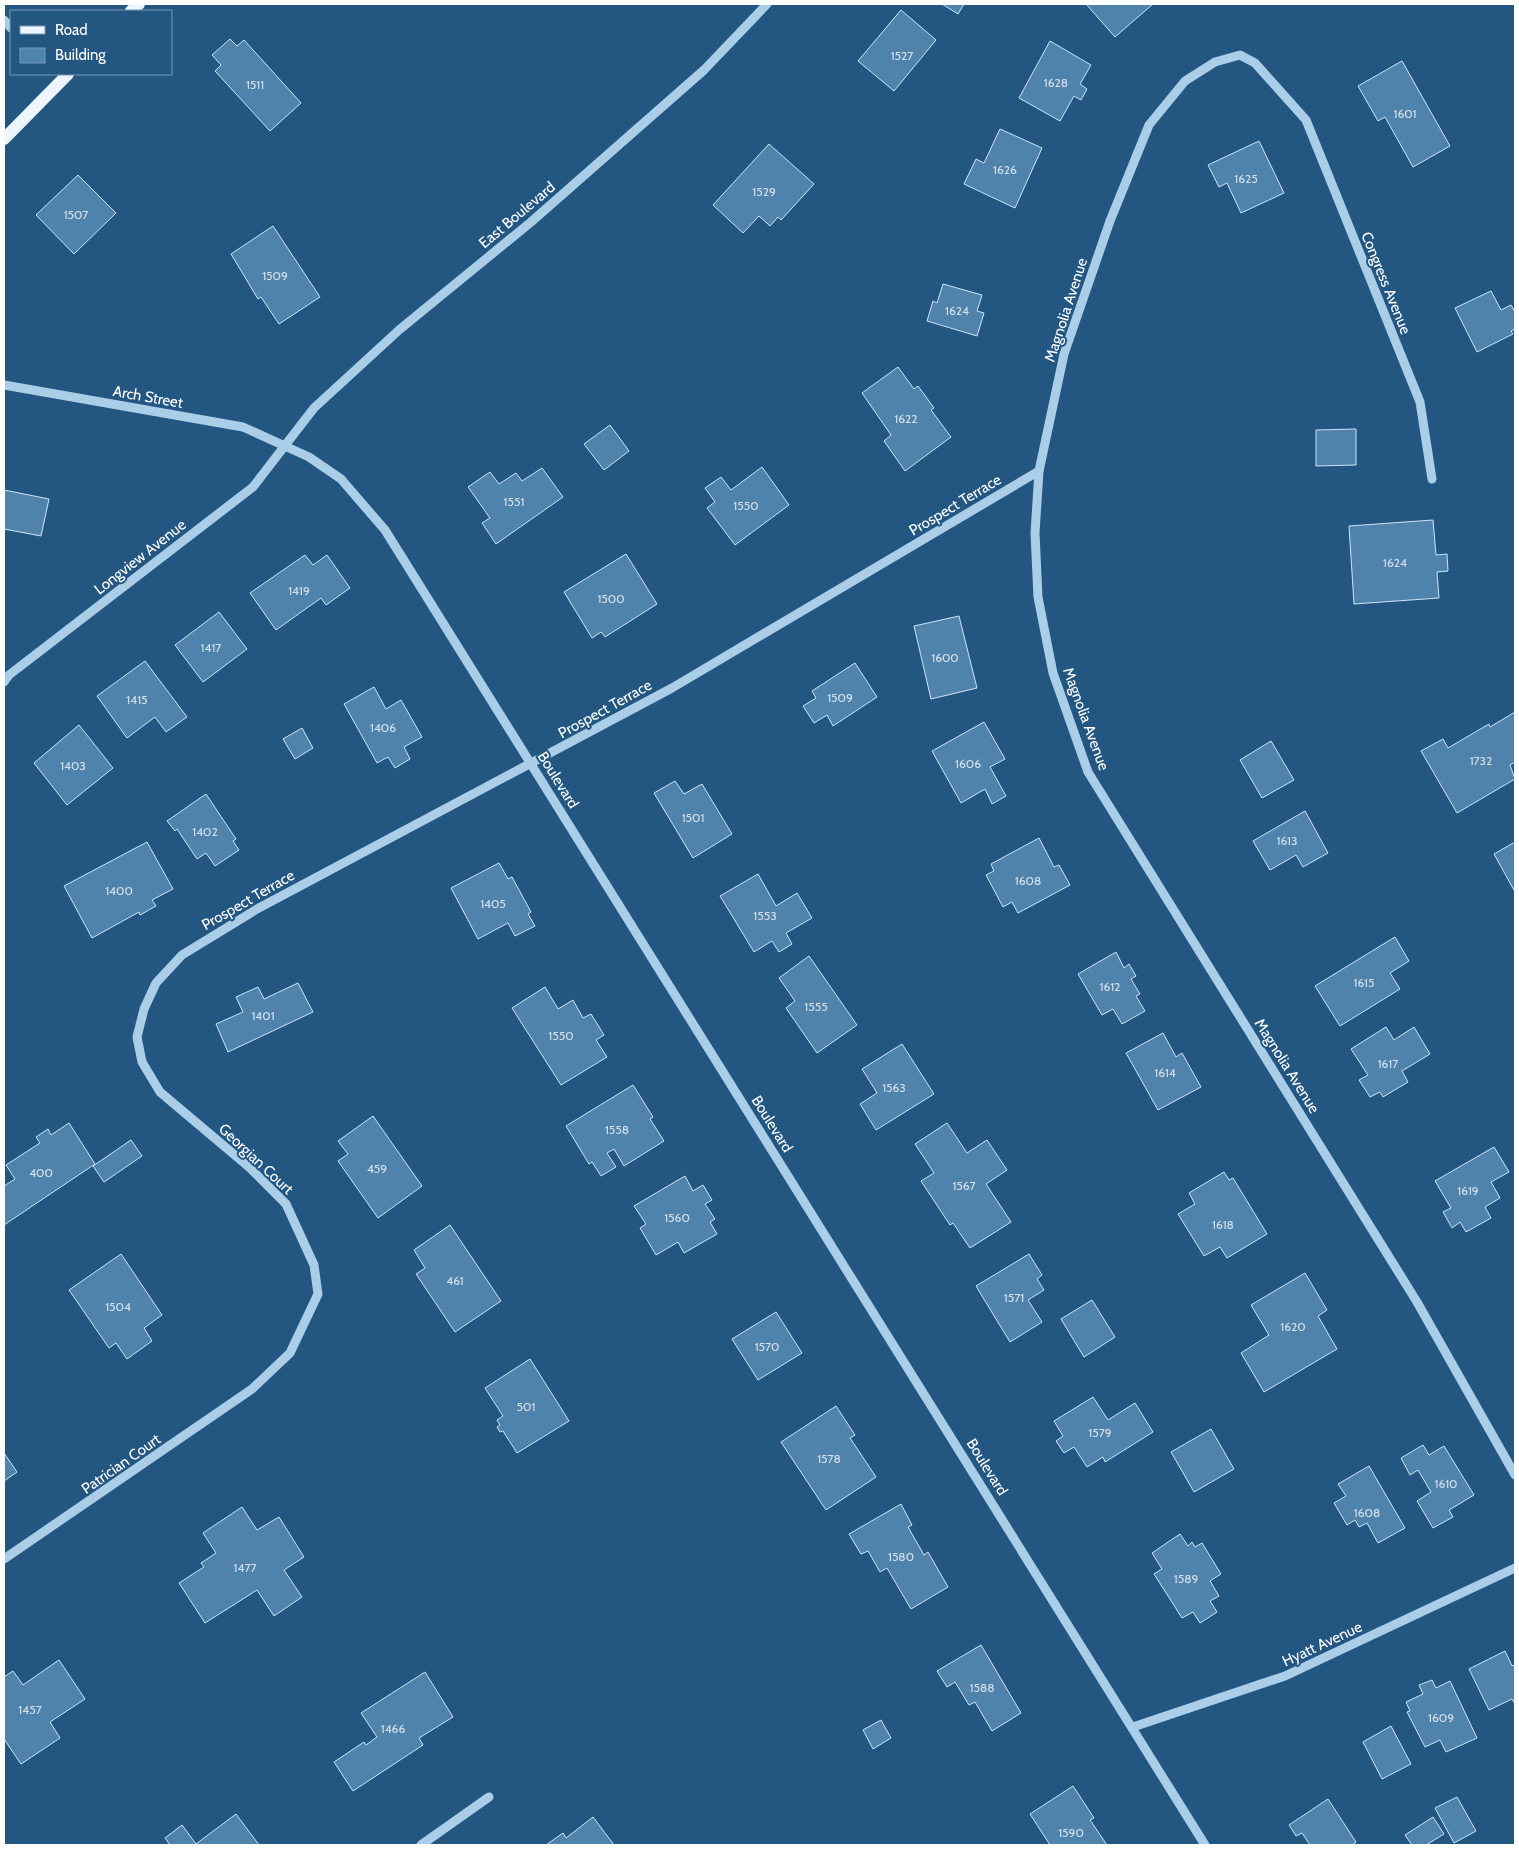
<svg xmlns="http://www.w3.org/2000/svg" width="1519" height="1849" font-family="Cabin,sans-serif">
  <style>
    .building { fill: #5083ac; stroke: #cee5f6 }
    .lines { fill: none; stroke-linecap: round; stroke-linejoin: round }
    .minor { stroke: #aacde8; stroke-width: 9 }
    .major { stroke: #edf5fd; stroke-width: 12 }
    .labels { text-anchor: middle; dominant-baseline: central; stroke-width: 4; stroke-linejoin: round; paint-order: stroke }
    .number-label { font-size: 12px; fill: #d3e0ea }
    .street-label { font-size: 15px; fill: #fff; stroke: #235782 }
  </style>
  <rect width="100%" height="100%" fill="#235782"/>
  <g class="building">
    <path d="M942 4H964L958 14Z"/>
    <path d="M1086 4H1153L1115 37Z"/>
    <path d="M901 10 936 40 894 91 858 61Z"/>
    <path d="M230 39 237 46 244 40 301 103 270 131 215 71 221 65 212 55Z"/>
    <path d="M1050 41 1091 65 1080 84 1087 89 1081 100 1074 96 1060 121 1019 98Z"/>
    <path d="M1402 61 1450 146 1413 167 1385 117 1378 121 1358 86Z"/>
    <path d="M1000 129 1042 148 1015 208 964 184 976 159 984 163Z"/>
    <path d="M1259 141 1284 193 1241 213 1227 183 1219 187 1208 165Z"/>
    <path d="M769 144 814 184 781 220 778 217 770 226 759 216 743 233 713 205Z"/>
    <path d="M78 175 116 213 74 254 36 215Z"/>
    <path d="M273 226 320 297 279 324 261 297 258 299 231 254Z"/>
    <path d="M943 284 982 295 977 311 984 313 977 336 927 321 933 301 937 303Z"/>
    <path d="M1491 291 1501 310 1511 305 1515 312V329L1511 331 1513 334 1477 352 1455 308Z"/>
    <path d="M898 367 914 389 918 386 934 408 931 410 951 437 905 471 884 441 891 435 862 393Z"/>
    <path d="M610 425 629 451 604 470 584 444Z"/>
    <path d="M1356 429V465L1316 466V430Z"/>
    <path d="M762 467 789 505 735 545 707 508 715 502 705 488 721 477 731 490Z"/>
    <path d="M542 468 563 497 496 544 482 523 490 518 468 487 490 472 499 484 516 473 522 481Z"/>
    <path d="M4 490 49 499 41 536 4 529Z"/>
    <path d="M1433 520 1436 555 1447 554 1448 571 1437 572 1439 598 1354 604 1349 526Z"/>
    <path d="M626 554 657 604 605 637 601 632 592 638 564 592Z"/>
    <path d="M305 555 313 565 327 555 350 588 326 605 321 598 276 630 250 593Z"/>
    <path d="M219 612 247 649 203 682 175 645Z"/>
    <path d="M959 616 977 688 931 699 914 626Z"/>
    <path d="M145 661 187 717 166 732 155 717 127 738 97 696Z"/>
    <path d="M855 663 877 697 833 726 827 715 814 723 803 706 816 698 812 691Z"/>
    <path d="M374 687 386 709 401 700 422 737 404 747 410 759 395 768 388 757 377 763 344 704Z"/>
    <path d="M1515 712V762L1510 765 1515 779 1457 813 1421 751 1443 739 1448 748 1489 724 1490 727Z"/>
    <path d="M984 722 1005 759 990 767 1006 796 992 804 985 789 961 803 932 751Z"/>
    <path d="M79 725 113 768 67 805 34 763Z"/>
    <path d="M302 728 313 748 295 759 283 739Z"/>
    <path d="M1271 741 1294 780 1262 798 1240 760Z"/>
    <path d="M675 781 684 794 702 784 732 834 693 858 654 793Z"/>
    <path d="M206 794 236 839 233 841 239 850 215 866 206 853 197 859 177 829 175 831 167 821Z"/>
    <path d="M1305 811 1328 853 1303 867 1296 855 1270 870 1253 841Z"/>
    <path d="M1039 838 1054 867 1059 865 1070 885 1018 913 1012 902 1003 907 986 875 994 871 991 864Z"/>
    <path d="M147 842 173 889 152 900 156 906 140 915 139 912 92 938 64 886Z"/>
    <path d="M1515 842V892L1494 854Z"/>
    <path d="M499 863 508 879 512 877 531 912 528 914 535 926 515 936 508 923 478 939 451 888Z"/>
    <path d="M758 874 776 906 797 893 812 918 786 933 792 944 779 952 772 941 754 952 720 896Z"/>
    <path d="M1395 937 1409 961 1390 973 1400 989 1340 1026 1315 986Z"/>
    <path d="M1116 952 1124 968 1129 964 1136 976 1131 979 1140 994 1136 996 1145 1011 1122 1024 1113 1009 1102 1015 1078 974Z"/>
    <path d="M809 956 857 1025 817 1053 786 1008 795 1001 779 978Z"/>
    <path d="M298 983 313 1012 228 1052 216 1024 243 1012 236 997 258 987 264 999Z"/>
    <path d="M545 987 558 1009 573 1000 583 1018 591 1014 604 1035 596 1040 607 1057 561 1085 512 1008Z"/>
    <path d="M1386 1027 1394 1040 1414 1027 1430 1054 1402 1071 1408 1082 1383 1097 1380 1092 1370 1097 1359 1080 1368 1075 1351 1049Z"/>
    <path d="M1163 1033 1176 1057 1182 1053 1201 1087 1158 1110 1126 1053Z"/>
    <path d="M902 1044 934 1094 876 1130 860 1104 877 1093 862 1069Z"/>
    <path d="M633 1085 653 1117 650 1119 664 1141 624 1166 614 1149 607 1153 616 1167 601 1176 592 1162 589 1164 566 1126Z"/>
    <path d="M373 1116 422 1186 378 1218 338 1161 348 1154 338 1141Z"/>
    <path d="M69 1123 95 1164 4 1225V1186L15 1179 6 1165 40 1143 36 1137 48 1129 51 1135Z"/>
    <path d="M947 1123 967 1153 987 1140 1007 1170 986 1184 1011 1222 970 1248 953 1223 950 1225 921 1181 934 1173 915 1144Z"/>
    <path d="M131 1140 142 1156 104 1182 93 1166Z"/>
    <path d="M1494 1147 1509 1172 1491 1182 1500 1198 1485 1207 1491 1218 1466 1232 1460 1222 1452 1228 1443 1212 1451 1208 1435 1181Z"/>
    <path d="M1224 1172 1229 1180 1233 1178 1267 1234 1227 1258 1220 1247 1204 1256 1178 1214 1195 1204 1189 1193Z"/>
    <path d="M685 1176 693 1191 703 1185 712 1200 705 1204 715 1219 710 1222 717 1234 684 1253 678 1242 656 1255 640 1228 646 1224 634 1206Z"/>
    <path d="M450 1225 501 1301 455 1332 416 1274 425 1268 414 1250Z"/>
    <path d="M121 1254 162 1315 144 1328 152 1341 127 1359 116 1343 109 1348 69 1290Z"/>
    <path d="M1029 1254 1042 1275 1037 1279 1044 1290 1028 1300 1042 1322 1010 1342 976 1286Z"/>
    <path d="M1305 1273 1327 1310 1318 1316 1337 1349 1264 1392 1241 1353 1269 1335 1251 1305Z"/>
    <path d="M1092 1300 1115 1337 1084 1357 1061 1319Z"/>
    <path d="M776 1312 802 1353 758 1380 732 1339Z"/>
    <path d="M530 1359 569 1421 517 1453 503 1431 500 1432 497 1427 500 1425 497 1420 503 1416 485 1388Z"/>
    <path d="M1093 1397 1108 1420 1135 1403 1153 1432 1105 1462 1103 1457 1087 1467 1074 1447 1064 1453 1056 1441 1063 1436 1054 1421Z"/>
    <path d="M836 1406 855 1435 850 1438 876 1477 826 1510 781 1442Z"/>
    <path d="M1211 1429 1234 1469 1194 1492 1171 1452Z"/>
    <path d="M1423 1445 1429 1455 1444 1446 1474 1495 1449 1510 1453 1517 1433 1528 1417 1501 1431 1492 1418 1470 1410 1475 1401 1458Z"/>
    <path d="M4 1453 17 1472 4 1481Z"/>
    <path d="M1369 1466 1405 1528 1378 1543 1367 1523 1359 1527 1355 1520 1347 1525 1334 1503 1346 1496 1338 1484Z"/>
    <path d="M901 1504 912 1525 908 1527 924 1555 928 1552 948 1587 911 1609 887 1568 880 1572 868 1551 861 1554 849 1534Z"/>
    <path d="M242 1507 257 1530 279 1517 304 1557 284 1570 302 1597 274 1616 257 1590 205 1623 179 1583 204 1567 201 1563 216 1553 203 1533Z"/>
    <path d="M1180 1534 1188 1546 1192 1542 1195 1547 1202 1543 1221 1574 1210 1581 1219 1596 1210 1601 1217 1612 1200 1623 1193 1612 1182 1618 1154 1574 1162 1569 1152 1553Z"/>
    <path d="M981 1645 1021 1713 992 1731 975 1702 969 1705 955 1682 947 1687 937 1671Z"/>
    <path d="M1505 1651 1512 1666 1515 1665V1704L1512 1699 1489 1710 1469 1669Z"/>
    <path d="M59 1660 85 1699 50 1722 60 1738 21 1764 4 1739V1677L13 1671 23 1685Z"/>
    <path d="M425 1672 453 1717 419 1738 423 1745 353 1791 334 1762 364 1742 366 1745 377 1737 361 1713Z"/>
    <path d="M1432 1680 1436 1688 1450 1681 1477 1738 1446 1752 1440 1740 1425 1747 1407 1712 1410 1711 1406 1702 1423 1694 1419 1685Z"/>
    <path d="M881 1720 891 1738 873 1749 863 1730Z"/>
    <path d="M1391 1726 1411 1764 1382 1779 1363 1742Z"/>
    <path d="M1073 1786 1094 1818 1090 1820 1107 1845H1050L1030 1814Z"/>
    <path d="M1457 1797 1476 1831 1454 1843 1435 1808Z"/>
    <path d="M1328 1799 1356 1842 1352 1845H1310L1302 1833 1296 1836 1289 1825Z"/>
    <path d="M236 1814 259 1845H170L165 1838 182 1825 196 1844Z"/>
    <path d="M593 1817 614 1845H546L563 1833 566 1838Z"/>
    <path d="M1433 1817 1444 1834 1426 1845H1412L1405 1835Z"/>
  </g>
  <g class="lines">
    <g class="minor">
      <path d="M4 20 11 28"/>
      <path d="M4 385 243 427 309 457 341 479 385 530 1205 1845"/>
      <path d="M1432 479 1420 402 1306 120 1255 63 1240 55 1215 62 1185 81 1149 125 1110 221 1064 354 1039 471 1035 533 1038 597 1053 673 1088 772 1417 1302 1515 1475"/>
      <path d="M4 682 9 675 253 487 314 408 399 330 531 222 704 70 767 4"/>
      <path d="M4 1559 252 1389 290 1353 318 1294 314 1265 286 1204 249 1167 160 1092 142 1062 137 1037 144 1009 156 983 182 955 257 909 672 688 1039 471"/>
      <path d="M1133 1727 1285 1676 1515 1568"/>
      <path d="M421 1845 489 1797"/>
    </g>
    <g class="major">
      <path d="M131 11 139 4"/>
      <path d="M4 139 68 74"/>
    </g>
  </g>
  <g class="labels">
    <g class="number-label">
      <text x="902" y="55">1527</text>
      <text x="1056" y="82">1628</text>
      <text x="255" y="84">1511</text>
      <text x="1405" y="113">1601</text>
      <text x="1005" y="169">1626</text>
      <text x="1246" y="178">1625</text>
      <text x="764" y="191">1529</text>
      <text x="76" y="214">1507</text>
      <text x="275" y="275">1509</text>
      <text x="957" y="310">1624</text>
      <text x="906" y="418">1622</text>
      <text x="514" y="501">1551</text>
      <text x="746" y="505">1550</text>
      <text x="1395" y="562">1624</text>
      <text x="299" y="590">1419</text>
      <text x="611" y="598">1500</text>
      <text x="211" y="647">1417</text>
      <text x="945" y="657">1600</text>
      <text x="840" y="697">1509</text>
      <text x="137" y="699">1415</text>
      <text x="383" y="727">1406</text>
      <text x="1481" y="760">1732</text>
      <text x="968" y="763">1606</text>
      <text x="73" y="765">1403</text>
      <text x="693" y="817">1501</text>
      <text x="205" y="831">1402</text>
      <text x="1287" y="840">1613</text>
      <text x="1028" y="880">1608</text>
      <text x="119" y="890">1400</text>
      <text x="493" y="903">1405</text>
      <text x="765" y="915">1553</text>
      <text x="1364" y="982">1615</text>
      <text x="1110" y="986">1612</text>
      <text x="816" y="1006">1555</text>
      <text x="263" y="1015">1401</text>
      <text x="561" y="1035">1550</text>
      <text x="1388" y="1063">1617</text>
      <text x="1165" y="1072">1614</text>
      <text x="894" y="1087">1563</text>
      <text x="617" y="1129">1558</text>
      <text x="377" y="1168">459</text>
      <text x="41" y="1172">400</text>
      <text x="964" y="1185">1567</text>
      <text x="1468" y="1190">1619</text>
      <text x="677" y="1217">1560</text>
      <text x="1223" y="1224">1618</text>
      <text x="455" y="1280">461</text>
      <text x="1014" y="1297">1571</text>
      <text x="118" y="1306">1504</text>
      <text x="1293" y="1326">1620</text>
      <text x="767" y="1346">1570</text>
      <text x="526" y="1406">501</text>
      <text x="1100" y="1432">1579</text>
      <text x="829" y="1458">1578</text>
      <text x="1446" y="1483">1610</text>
      <text x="1367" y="1512">1608</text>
      <text x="901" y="1556">1580</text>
      <text x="245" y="1567">1477</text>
      <text x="1186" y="1578">1589</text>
      <text x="982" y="1687">1588</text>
      <text x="30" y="1709">1457</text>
      <text x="1441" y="1717">1609</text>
      <text x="393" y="1728">1466</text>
      <text x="1071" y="1832">1590</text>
    </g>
    <g class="street-label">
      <text transform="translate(517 215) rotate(-40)">East Boulevard</text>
      <text transform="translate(1386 283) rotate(68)">Congress Avenue</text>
      <text transform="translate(1066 310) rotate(-72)">Magnolia Avenue</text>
      <text transform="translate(148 397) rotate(10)">Arch Street</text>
      <text transform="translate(955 505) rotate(-31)">Prospect Terrace</text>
      <text transform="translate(140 557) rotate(-38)">Longview Avenue</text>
      <text transform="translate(605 709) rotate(-29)">Prospect Terrace</text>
      <text transform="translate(1086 719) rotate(70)">Magnolia Avenue</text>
      <text transform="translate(558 780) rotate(58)">Boulevard</text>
      <text transform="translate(248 900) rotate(-30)">Prospect Terrace</text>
      <text transform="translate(1287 1066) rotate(58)">Magnolia Avenue</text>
      <text transform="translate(772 1124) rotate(58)">Boulevard</text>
      <text transform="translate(256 1159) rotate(43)">Georgian Court</text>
      <text transform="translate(121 1464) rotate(-35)">Patrician Court</text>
      <text transform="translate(987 1467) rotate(58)">Boulevard</text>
      <text transform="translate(1322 1644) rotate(-25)">Hyatt Avenue</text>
    </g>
  </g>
  <rect width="1519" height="1849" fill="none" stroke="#ffffff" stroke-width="10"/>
  <rect x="10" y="10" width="162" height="65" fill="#235782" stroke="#7b9ab4"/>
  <rect x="20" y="26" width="25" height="8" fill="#edf5fd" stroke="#7b9ab4"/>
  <text x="55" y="35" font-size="15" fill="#ffffff">Road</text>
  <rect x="20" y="48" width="25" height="15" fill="#5083ac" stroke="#7b9ab4"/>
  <text x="55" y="60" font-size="15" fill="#ffffff">Building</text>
</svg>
